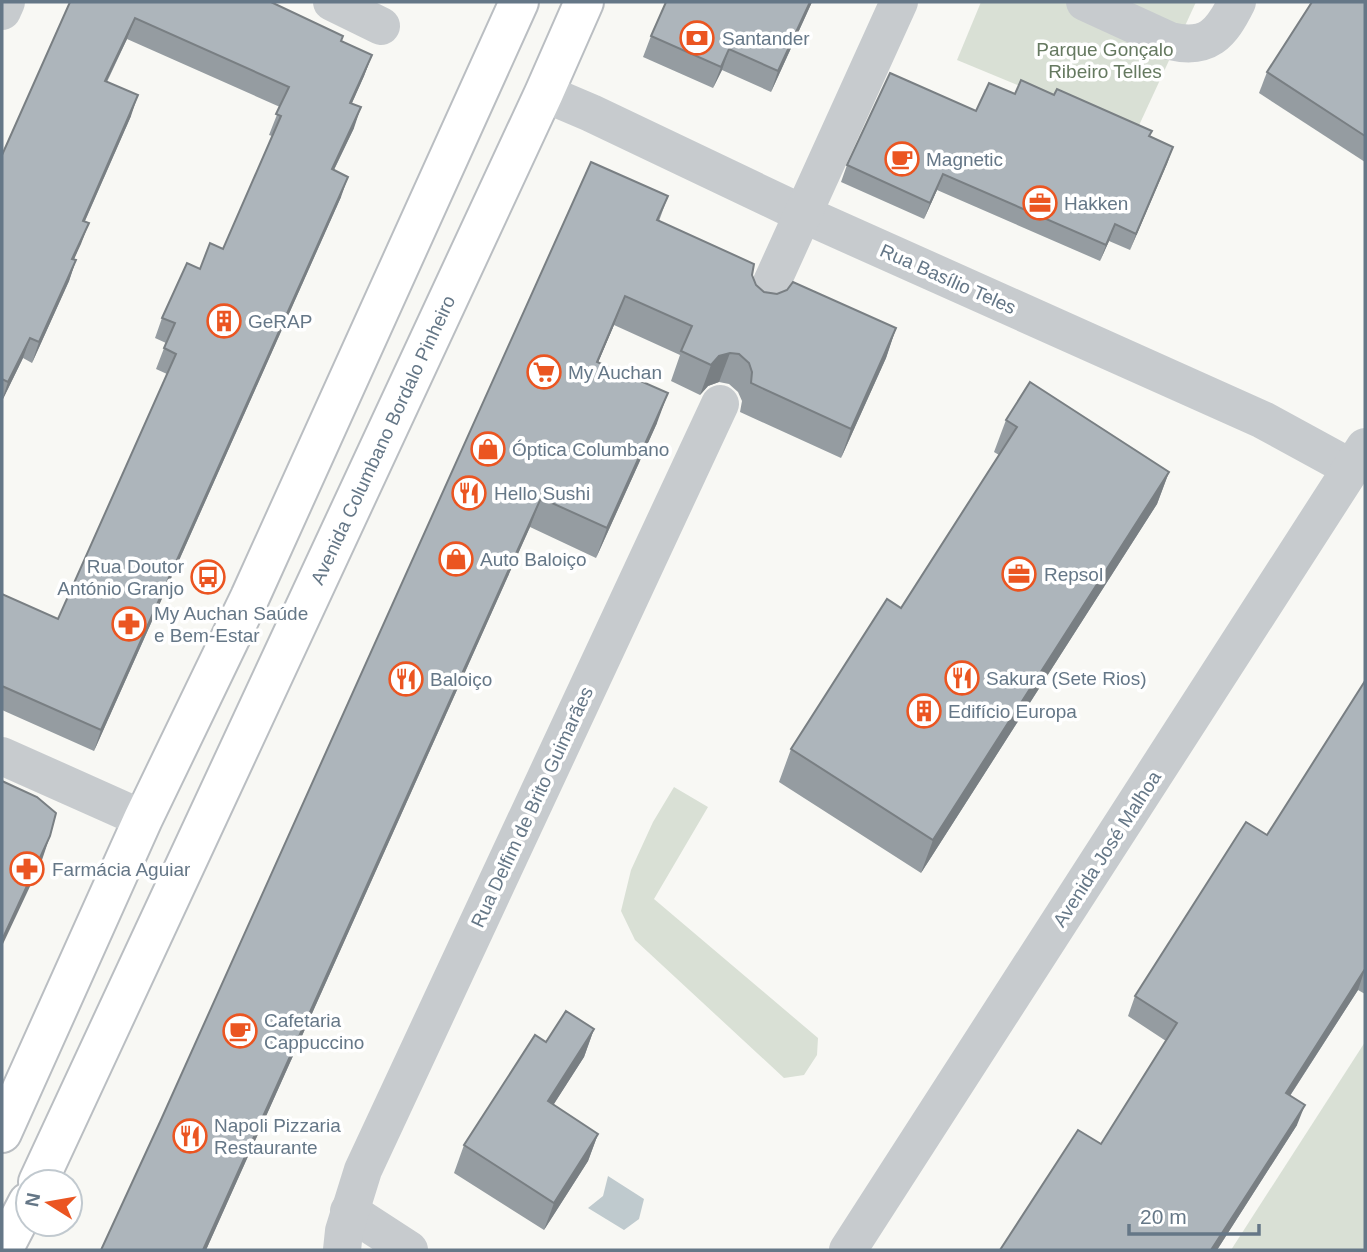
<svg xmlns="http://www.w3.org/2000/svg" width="1367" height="1252" font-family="Arial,sans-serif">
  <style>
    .green { fill: #d9e0d5 }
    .water { fill: #bfcace }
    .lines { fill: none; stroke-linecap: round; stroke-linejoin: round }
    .major-casing { stroke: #babec2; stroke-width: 42 }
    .minor { stroke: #c7cbce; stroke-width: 38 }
    .major { stroke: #fff; stroke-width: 38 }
    .wall { fill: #959ca1 }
    .shaded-wall { fill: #797f83 }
    .building { fill: #adb5bb; stroke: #797f83; stroke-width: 2 }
    .labels { text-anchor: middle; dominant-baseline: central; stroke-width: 7; stroke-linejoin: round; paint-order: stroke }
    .poi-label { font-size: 19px; fill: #657787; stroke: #fff; text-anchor: start }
    .park-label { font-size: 19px; fill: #657960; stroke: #fff }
    .street-label { font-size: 19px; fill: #657787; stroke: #fff }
  </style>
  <rect width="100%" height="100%" fill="#f8f8f4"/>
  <g class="green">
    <path d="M981 2H1196L1135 134 957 60Z"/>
    <path d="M674 787 708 807 654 899 818 1038 817 1055 804 1075 784 1078 635 940 621 911 631 870 653 822Z"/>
    <path d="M1365 1042V1250H1231Z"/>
  </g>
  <path class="water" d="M608 1176 644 1199 639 1219 624 1230 588 1208 603 1196Z"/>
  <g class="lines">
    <defs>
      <g id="major">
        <path d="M2 1133 143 819 250 597 519 2"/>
        <path d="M38 1182 544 93 584 2"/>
        <path d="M3 1250 28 1202"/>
      </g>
    </defs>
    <use href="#major" class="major-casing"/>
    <g class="minor">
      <path d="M332 2 381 26"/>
      <path d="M1085 2 1170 41C1208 50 1221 34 1237 2"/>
      <path d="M2 11 6 2"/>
      <path d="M544 93 591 113 803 214 1263 420 1351 468"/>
      <path d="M763 302 899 2"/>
      <path d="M2 756 143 819"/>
      <path d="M349 1211 409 1250"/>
      <path d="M342 1250 344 1231 363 1170 720 404"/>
      <path d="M848 1250 1365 447"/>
    </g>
    <use href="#major" class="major"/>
  </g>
  <g class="wall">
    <path d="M70 2 342 41 372 55 364 76 352 103 354 128 334 170 341 197 94 751 2 710V594L58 619 167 374 156 369 166 343 155 338 162 318 200 269 223 249 272 136 269 135 280 107 127 39 107 82 131 116 85 221 89 223 74 259 76 260 69 281 32 363 23 358 2 401V155Z"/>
    <path d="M812 2 771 92 722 70 713 88 643 57 651 36Z"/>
    <path d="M1365 2V162L1259 93 1267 72Z"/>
    <path d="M1015 94 1150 136 1173 147 1130 250 1109 241 1100 261 937 190 924 219 841 182 847 165Z"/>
    <path d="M668 196 659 221 752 275 756 285 764 292 896 328 886 358 841 458 740 412 742 401 738 392 729 384 719 382 708 386 700 395 671 381 680 355 614 325 598 362 657 423 596 558 530 527 206 1250H101Z"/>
    <path d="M1006 420 1169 472 1157 504 921 873 779 782 791 749 901 608 999 455 994 452Z"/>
    <path d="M1365 681V994L1358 990 1290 1096 1297 1125 1217 1250H1000L1101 1144 1166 1041 1128 1016 1135 996 1267 835Z"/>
    <path d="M594 1029 584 1057 553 1105 598 1134 588 1161 544 1230 454 1173 464 1145 546 1042Z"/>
  </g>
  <g class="shaded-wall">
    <path d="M810 2H812L771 92 778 71Z"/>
    <path d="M135 18 127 39 97 101 105 81Z"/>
    <path d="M729 49 722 70 713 88 721 67Z"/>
    <path d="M372 55 364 76 343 123 350 103Z"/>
    <path d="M138 95 131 116 76 241 83 221Z"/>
    <path d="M361 107 354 128 324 190 332 169Z"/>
    <path d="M1173 147 1167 164 1130 250 1136 234Z"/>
    <path d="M943 174 937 190 924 219 930 203Z"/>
    <path d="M348 177 341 197 94 751 101 730Z"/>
    <path d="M89 223 81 244 65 279 72 259Z"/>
    <path d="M1115 224 1109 241 1100 261 1106 245Z"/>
    <path d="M76 260 69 281 32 363 39 342Z"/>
    <path d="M625 296 614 325 586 391 597 362Z"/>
    <path d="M896 328 886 358 841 458 851 429Z"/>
    <path d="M30 338 23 358 2 401 8 382Z"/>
    <path d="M730 353 719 382 708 386 700 395 711 365 719 356Z"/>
    <path d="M668 393 657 423 596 558 607 528Z"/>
    <path d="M1169 472 1157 504 921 873 933 840Z"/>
    <path d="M541 498 530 527 206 1250H203Z"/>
    <path d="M50 836 41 863 2 946V940Z"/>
    <path d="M1365 969 1358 990 1278 1114 1286 1093Z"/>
    <path d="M594 1029 584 1057 538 1129 548 1101Z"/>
    <path d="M1305 1105 1297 1125 1217 1250H1211Z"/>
    <path d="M598 1134 588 1161 544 1230 554 1203Z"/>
  </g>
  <g class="building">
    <path d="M70 2H271L343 36 341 41 372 55 350 103 361 107 332 169 348 177 101 730 2 686V594L58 619 176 354 164 348 175 323 162 318 187 263 200 269 210 243 223 249 281 116 276 114 289 87 135 18 105 81 138 95 83 221 89 223 72 259 76 260 39 342 30 338 8 382 2 379V380V155Z"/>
    <path d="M666 2H810L778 71 729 49 721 67 651 36Z"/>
    <path d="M1312 2H1365V136L1267 72Z"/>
    <path d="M890 73 976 111 989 83 1015 94 1021 80 1054 95 1057 89 1152 131 1149 136 1173 147 1136 234 1115 224 1106 245 943 174 930 203 847 165Z"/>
    <path d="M591 162 668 196 657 220 754 264 752 275 756 285 764 292 777 294 787 290 793 282 896 328 851 429 751 383 752 372 749 363 739 354 730 353 719 356 711 365 681 351 692 326 625 296 597 362 668 393 607 528 541 498 203 1250H101L160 1122Z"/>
    <path d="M1030 382 1169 472 933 840 791 749 887 599 901 608 1017 427 1006 420Z"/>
    <path d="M1365 681V969L1286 1093 1305 1105 1211 1250H1000L1078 1130 1101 1144 1177 1023 1135 996 1246 822 1267 835Z"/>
    <path d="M2 781 37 797 56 813 50 836 2 940Z"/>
    <path d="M566 1011 594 1029 548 1101 598 1134 554 1203 464 1145 535 1035 546 1042Z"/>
  </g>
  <defs>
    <symbol id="bank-ring" viewBox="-11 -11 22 22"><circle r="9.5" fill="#fff" stroke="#eb5521" stroke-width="1.5"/><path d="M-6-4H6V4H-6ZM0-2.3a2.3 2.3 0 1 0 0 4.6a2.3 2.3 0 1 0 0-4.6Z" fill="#eb5521"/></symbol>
    <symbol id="cafe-ring" viewBox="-11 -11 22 22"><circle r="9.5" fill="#fff" stroke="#eb5521" stroke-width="1.5"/><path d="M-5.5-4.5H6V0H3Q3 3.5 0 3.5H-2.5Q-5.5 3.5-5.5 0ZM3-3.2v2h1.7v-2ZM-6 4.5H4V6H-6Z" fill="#eb5521"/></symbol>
    <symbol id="office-ring" viewBox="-11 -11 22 22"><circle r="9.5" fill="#fff" stroke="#eb5521" stroke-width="1.5"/><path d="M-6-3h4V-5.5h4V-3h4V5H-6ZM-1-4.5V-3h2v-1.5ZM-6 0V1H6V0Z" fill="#eb5521"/></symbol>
    <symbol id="building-ring" viewBox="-11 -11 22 22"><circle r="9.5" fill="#fff" stroke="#eb5521" stroke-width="1.5"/><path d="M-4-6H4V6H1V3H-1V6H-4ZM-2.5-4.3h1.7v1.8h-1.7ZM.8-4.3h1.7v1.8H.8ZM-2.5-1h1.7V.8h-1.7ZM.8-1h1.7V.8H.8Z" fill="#eb5521"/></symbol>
    <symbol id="supermarket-ring" viewBox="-11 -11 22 22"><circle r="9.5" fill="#fff" stroke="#eb5521" stroke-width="1.5"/><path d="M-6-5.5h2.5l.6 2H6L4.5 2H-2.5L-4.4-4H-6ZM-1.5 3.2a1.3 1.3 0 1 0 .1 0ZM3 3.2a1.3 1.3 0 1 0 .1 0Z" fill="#eb5521"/></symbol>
    <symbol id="shop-ring" viewBox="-11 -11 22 22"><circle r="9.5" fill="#fff" stroke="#eb5521" stroke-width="1.5"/><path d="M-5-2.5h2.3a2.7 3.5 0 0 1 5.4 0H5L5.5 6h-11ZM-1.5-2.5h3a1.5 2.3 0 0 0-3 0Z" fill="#eb5521"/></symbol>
    <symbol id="restaurant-ring" viewBox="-11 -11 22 22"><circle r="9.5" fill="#fff" stroke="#eb5521" stroke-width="1.5"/><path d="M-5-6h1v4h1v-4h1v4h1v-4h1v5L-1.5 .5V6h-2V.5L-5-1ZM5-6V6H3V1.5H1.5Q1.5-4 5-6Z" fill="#eb5521"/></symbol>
    <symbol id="bus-ring" viewBox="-11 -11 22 22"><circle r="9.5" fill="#fff" stroke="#eb5521" stroke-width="1.5"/><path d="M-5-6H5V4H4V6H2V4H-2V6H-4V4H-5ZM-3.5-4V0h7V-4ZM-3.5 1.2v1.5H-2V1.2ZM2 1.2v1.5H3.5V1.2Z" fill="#eb5521"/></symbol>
    <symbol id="pharmacy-ring" viewBox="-11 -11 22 22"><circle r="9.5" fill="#fff" stroke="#eb5521" stroke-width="1.5"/><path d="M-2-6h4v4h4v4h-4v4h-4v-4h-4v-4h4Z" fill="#eb5521"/></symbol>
  </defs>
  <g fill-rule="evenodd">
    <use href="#bank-ring" x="678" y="19" width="38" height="38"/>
    <use href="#cafe-ring" x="883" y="140" width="38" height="38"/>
    <use href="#office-ring" x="1021" y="184" width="38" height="38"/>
    <use href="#building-ring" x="205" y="302" width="38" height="38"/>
    <use href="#supermarket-ring" x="525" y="353" width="38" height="38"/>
    <use href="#shop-ring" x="469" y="430" width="38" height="38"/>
    <use href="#restaurant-ring" x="450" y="474" width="38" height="38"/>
    <use href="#shop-ring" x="437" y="540" width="38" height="38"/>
    <use href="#office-ring" x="1000" y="555" width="38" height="38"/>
    <use href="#bus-ring" x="189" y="558" width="38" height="38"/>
    <use href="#pharmacy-ring" x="110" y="605" width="38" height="38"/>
    <use href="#restaurant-ring" x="943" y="659" width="38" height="38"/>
    <use href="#restaurant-ring" x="387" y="660" width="38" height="38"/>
    <use href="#building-ring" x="905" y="692" width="38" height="38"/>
    <use href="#pharmacy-ring" x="8" y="850" width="38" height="38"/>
    <use href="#cafe-ring" x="221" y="1012" width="38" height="38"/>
    <use href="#restaurant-ring" x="171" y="1117" width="38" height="38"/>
  </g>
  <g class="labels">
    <g class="poi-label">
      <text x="722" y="38">Santander</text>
      <text x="926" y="159">Magnetic</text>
      <text x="1064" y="203">Hakken</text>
      <text x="248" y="321">GeRAP</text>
      <text x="568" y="372">My Auchan</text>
      <text x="512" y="449">Óptica Columbano</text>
      <text x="494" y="493">Hello Sushi</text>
      <text x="480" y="559">Auto Baloiço</text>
      <text x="184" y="566" text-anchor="end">Rua Doutor<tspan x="184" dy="22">António Granjo</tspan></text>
      <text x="1044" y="574">Repsol</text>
      <text x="154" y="613">My Auchan Saúde<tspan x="154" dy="22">e Bem-Estar</tspan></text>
      <text x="986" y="678">Sakura (Sete Rios)</text>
      <text x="430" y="679">Baloiço</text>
      <text x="948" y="711">Edifício Europa</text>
      <text x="52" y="869">Farmácia Aguiar</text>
      <text x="264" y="1020">Cafetaria<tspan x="264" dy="22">Cappuccino</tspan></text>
      <text x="214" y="1125">Napoli Pizzaria<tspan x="214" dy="22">Restaurante</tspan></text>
    </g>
    <g class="park-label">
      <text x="1105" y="49">Parque Gonçalo<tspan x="1105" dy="22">Ribeiro Telles</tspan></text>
    </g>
    <g class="street-label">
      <text transform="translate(948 279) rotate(24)">Rua Basílio Teles</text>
      <text transform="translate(383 440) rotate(-65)">Avenida Columbano Bordalo Pinheiro</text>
      <text transform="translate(532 807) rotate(-65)">Rua Delfim de Brito Guimarães</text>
      <text transform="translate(1107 849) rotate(-57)">Avenida José Malhoa</text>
    </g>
  </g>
  <rect width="1367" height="1252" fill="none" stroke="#657787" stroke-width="7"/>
  <g transform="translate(49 1203) rotate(281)"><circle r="33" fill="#ffffff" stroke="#c1c9cf" stroke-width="2"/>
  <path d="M0-5L12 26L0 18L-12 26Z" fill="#eb5521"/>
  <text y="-10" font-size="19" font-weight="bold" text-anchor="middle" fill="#657787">N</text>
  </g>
  <path d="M1129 1224v10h130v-10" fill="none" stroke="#657787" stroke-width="3.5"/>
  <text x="1140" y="1224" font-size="21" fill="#657787" stroke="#ffffff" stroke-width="5" paint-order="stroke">20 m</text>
</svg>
